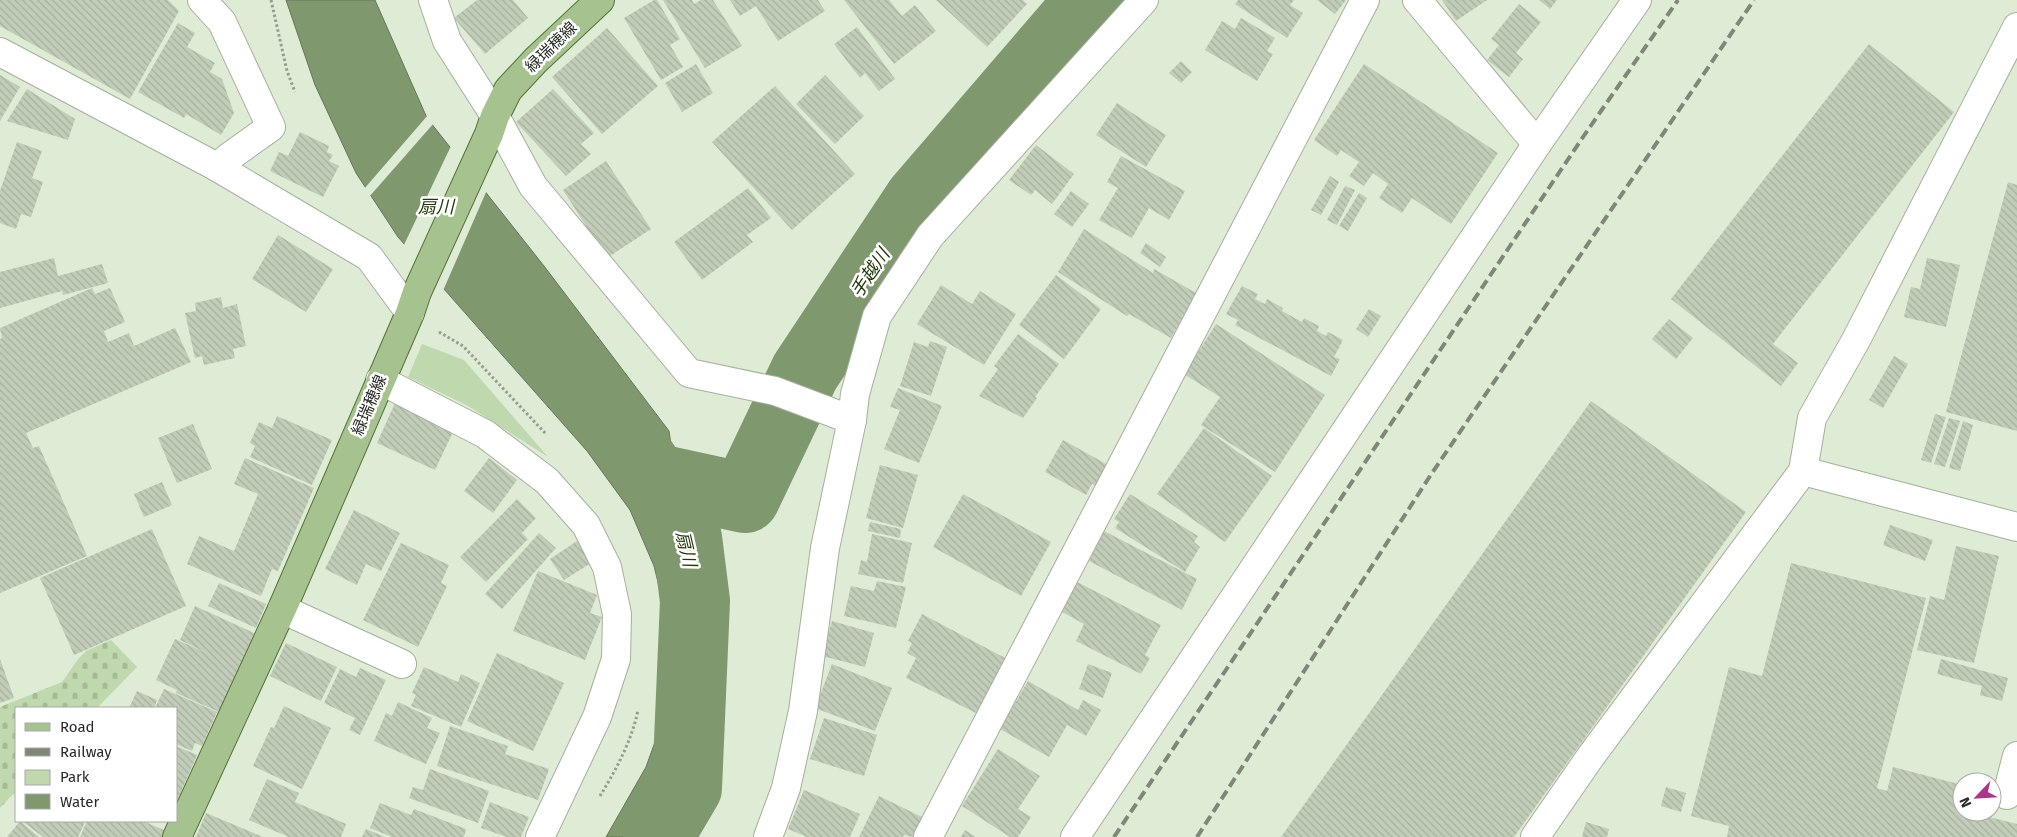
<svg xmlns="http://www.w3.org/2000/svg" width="2017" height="837" font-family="'Fira Sans','Noto Sans JP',sans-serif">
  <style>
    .green { fill: #c0d8ae }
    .cemetery { fill: url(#cemetery-stones) }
    .water { fill: #80986e; stroke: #657758 }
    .pier { fill: #deebd5 }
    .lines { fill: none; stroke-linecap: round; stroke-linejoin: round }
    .river { stroke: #80986e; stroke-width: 70 }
    .building { fill: url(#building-back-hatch) }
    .minor-casing { stroke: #a4b09b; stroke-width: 30 }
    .major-casing { stroke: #537337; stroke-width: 30 }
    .path { stroke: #949e8e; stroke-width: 3; stroke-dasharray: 2.5 2.5; stroke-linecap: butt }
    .minor { stroke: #fff; stroke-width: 28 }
    .major { stroke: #a6c28e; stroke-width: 28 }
    .rail { stroke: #7e8778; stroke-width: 4; stroke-dasharray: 10 5; stroke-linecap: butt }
    .labels { text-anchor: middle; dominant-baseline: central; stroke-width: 5; stroke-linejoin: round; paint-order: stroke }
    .street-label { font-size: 16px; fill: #262b23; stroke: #fff }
    .water-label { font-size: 18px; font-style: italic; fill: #22390a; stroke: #fff }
  </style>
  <defs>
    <pattern id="cemetery-stones" width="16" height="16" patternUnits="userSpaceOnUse" patternTransform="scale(1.25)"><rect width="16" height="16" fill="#c0d8ae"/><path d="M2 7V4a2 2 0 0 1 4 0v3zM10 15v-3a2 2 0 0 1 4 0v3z" fill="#a5ba95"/></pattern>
    <pattern id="building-back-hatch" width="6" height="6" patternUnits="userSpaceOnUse" patternTransform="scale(1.25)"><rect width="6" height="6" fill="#c1cdb8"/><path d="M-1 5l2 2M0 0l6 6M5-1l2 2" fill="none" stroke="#a6b09e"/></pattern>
  </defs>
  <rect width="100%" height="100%" fill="#deebd5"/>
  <path class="green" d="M422 344 464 360 548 457 468 406 408 377Z"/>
  <path class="cemetery" d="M111 640 137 667 97 708H16V791L0 808V707L62 682 79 658 86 651Z"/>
  <path class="water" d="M286 0H375L427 118 544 266 669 431 708 693 691 837H606L646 767 660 728 671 680 668 623 654 566 630 510 587 451 398 237 356 173 315 85Z"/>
  <g class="pier">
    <path d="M428 115 434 123 369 197 364 189Z"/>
    <path d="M451 146 487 190 442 293 403 247Z"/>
  </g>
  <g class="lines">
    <g class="river">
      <path d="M634 448 670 503 687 538 695 601 687 788 658 837"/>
      <path d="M653 478 745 498 805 372 919 200 1091 0"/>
    </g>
  </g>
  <g class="building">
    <path d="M0 0H168L179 11 130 99 0 26Z"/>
    <path d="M477 0H513L528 18 485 54 454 18Z"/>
    <path d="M654 0H657L680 39 670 45 683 67 661 80 624 18Z"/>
    <path d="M663 0H692L694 4 701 0H713L742 46 705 68Z"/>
    <path d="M730 0H818L825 11 778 41 756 6 740 16Z"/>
    <path d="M844 0H889L902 16 915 5 936 31 894 64Z"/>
    <path d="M936 0H1023L1027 4 987 47Z"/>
    <path d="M1238 0H1294L1290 5 1303 13 1287 38 1235 4Z"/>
    <path d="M1317 0H1346L1335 14Z"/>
    <path d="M1442 0H1487L1456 21Z"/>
    <path d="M1539 0H1557L1550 9Z"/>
    <path d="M1519 4 1541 22 1516 53 1523 59 1509 77 1487 60 1499 45 1491 39Z"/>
    <path d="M1241 18 1275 38 1267 51 1273 54 1257 81 1205 50 1222 21 1235 29Z"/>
    <path d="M178 23 195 33 187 47 215 63 210 72 222 79 234 113 221 135 186 114 184 118 138 92Z"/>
    <path d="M857 27 895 79 879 91 865 73 860 78 834 44Z"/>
    <path d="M607 28 658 86 602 134 552 77Z"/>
    <path d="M1869 44 1954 112 1773 344 1798 363 1781 386 1671 299Z"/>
    <path d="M1181 61 1192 72 1181 83 1169 73Z"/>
    <path d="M696 64 713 93 682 112 665 83Z"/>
    <path d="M1364 64 1498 153 1451 224 1412 198 1402 213 1379 198 1388 184 1373 173 1364 186 1349 176 1359 162 1341 150 1337 156 1314 140Z"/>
    <path d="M0 75 20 87 0 121Z"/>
    <path d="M825 75 864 116 835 144 796 104Z"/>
    <path d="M775 86 855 174 792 230 712 142Z"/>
    <path d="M27 89 75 119 68 140 7 121Z"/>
    <path d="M553 89 594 133 581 144 591 154 566 176 516 122Z"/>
    <path d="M1117 103 1166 135 1146 167 1096 135Z"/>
    <path d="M300 132 329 146 327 152 333 155 329 161 339 166 323 197 270 171 279 152 288 156Z"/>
    <path d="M17 142 42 151 32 178 43 182 31 217 21 214 16 229 0 223V191Z"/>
    <path d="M1036 145 1074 174 1052 204 1035 190 1031 195 1009 180Z"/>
    <path d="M1121 156 1185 191 1169 220 1149 208 1132 238 1099 220 1118 188 1107 182Z"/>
    <path d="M606 161 651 229 610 256 597 243 563 190Z"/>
    <path d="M1330 176 1339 182 1321 215 1311 210Z"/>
    <path d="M2008 182 2017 185V431L1946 412Z"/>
    <path d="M1345 186 1355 190 1337 225 1327 220Z"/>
    <path d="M748 188 771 218 747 235 753 242 702 280 674 242Z"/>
    <path d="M1071 191 1089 204 1072 227 1054 214Z"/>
    <path d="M1359 193 1367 198 1348 231 1339 226Z"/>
    <path d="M1084 229 1153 273 1154 269 1196 293 1171 338 1129 314 1127 316 1058 272Z"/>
    <path d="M278 235 333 269 306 312 252 279Z"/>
    <path d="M1146 243 1166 257 1160 267 1140 253Z"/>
    <path d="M54 258 58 276 102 264 108 283 63 295 62 291 0 308V272Z"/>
    <path d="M1927 258 1960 265 1946 327 1904 317 1911 287 1920 289Z"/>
    <path d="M1056 275 1101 309 1064 359 1019 325Z"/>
    <path d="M941 285 972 304 980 291 1016 314 984 365 917 324Z"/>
    <path d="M1242 286 1258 294 1255 299 1265 304 1267 299 1283 308 1282 311 1302 322 1304 318 1319 326 1317 331 1326 336 1328 332 1343 340 1334 357 1340 359 1331 376 1235 325 1238 320 1226 314Z"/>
    <path d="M92 288 95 294 110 288 125 322 104 331 108 342 129 333 134 346 175 328 191 362 26 433 33 448 39 446 87 556 0 593V339L2 338 0 328Z"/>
    <path d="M221 297 223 308 237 304 246 346 233 349 235 358 204 365 202 356 195 358 185 313 196 311 195 303Z"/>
    <path d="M1369 309 1381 316 1368 337 1356 329Z"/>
    <path d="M1669 319 1693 338 1676 359 1652 339Z"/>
    <path d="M1216 324 1325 395 1275 472 1201 425 1220 397 1184 374Z"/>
    <path d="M1018 334 1059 364 1035 397 1037 398 1023 418 979 396 998 369 994 366Z"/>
    <path d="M930 341 947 347 931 396 900 386 914 342 928 347Z"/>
    <path d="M1894 356 1908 364 1883 408 1869 400Z"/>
    <path d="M898 388 942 406 919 463 884 449 900 410 890 407Z"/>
    <path d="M1591 401 1746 512 1514 837H1281Z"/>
    <path d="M395 403 454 430 435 470 377 443Z"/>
    <path d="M1935 414 1946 417 1931 463 1921 460Z"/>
    <path d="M277 416 332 440 312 485 250 457 255 446 250 443 259 422 272 428Z"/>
    <path d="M1949 418 1960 421 1945 467 1934 464Z"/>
    <path d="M1963 421 1973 425 1960 471 1949 468Z"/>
    <path d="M193 424 212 469 177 483 158 438Z"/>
    <path d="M1204 428 1272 476 1225 542 1157 494Z"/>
    <path d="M1063 440 1108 465 1097 486 1092 484 1086 495 1045 472Z"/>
    <path d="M245 458 314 488 278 571 272 569 261 596 187 564 199 536 234 551 258 494 234 484Z"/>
    <path d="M489 458 517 480 493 513 464 491Z"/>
    <path d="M880 465 918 475 903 528 866 518Z"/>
    <path d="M162 482 172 505 144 517 134 494Z"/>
    <path d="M963 494 1051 542 1021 596 933 547Z"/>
    <path d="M1130 494 1198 536 1194 542 1200 547 1185 572 1115 528 1119 522 1114 519Z"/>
    <path d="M517 499 536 518 522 533 528 539 486 582 460 557Z"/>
    <path d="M354 510 400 533 381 571 366 564 357 585 325 569Z"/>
    <path d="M870 522 901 529 900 538 868 531Z"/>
    <path d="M1890 525 1933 540 1925 561 1883 545Z"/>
    <path d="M152 529 186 606 74 655 40 578Z"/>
    <path d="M1104 531 1197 579 1182 610 1089 561Z"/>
    <path d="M539 533 556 548 502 609 485 594Z"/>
    <path d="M872 534 912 543 903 583 858 574 861 560 867 562Z"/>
    <path d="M577 541 591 563 564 580 550 559Z"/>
    <path d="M401 543 449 565 441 583 447 586 418 647 363 620Z"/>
    <path d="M1956 546 1999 556 1974 663 1917 650 1930 596 1944 600Z"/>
    <path d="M1791 563 1926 598 1877 788 1887 791 1893 767 1962 785V812H1982L1981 815 2017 824V837H1727L1729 826 1691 816 1729 667 1762 676Z"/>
    <path d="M538 571 597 595 590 613 602 617 585 660 513 631Z"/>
    <path d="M877 581 906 587 896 628 844 616 851 586 874 591Z"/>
    <path d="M1077 582 1161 625 1145 655 1150 658 1141 674 1076 641 1084 624 1062 612Z"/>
    <path d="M219 583 266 604 256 628 208 606Z"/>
    <path d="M195 606 254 633 219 712 176 693 177 690 156 680 175 639 209 654 180 640Z"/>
    <path d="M922 614 1007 659 978 714 906 678 916 658 907 653 912 643 908 641Z"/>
    <path d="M832 621 874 633 865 667 822 656Z"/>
    <path d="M286 643 337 667 321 701 270 676Z"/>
    <path d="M497 653 564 683 533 751 467 721Z"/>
    <path d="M0 659 14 698 0 703Z"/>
    <path d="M1941 659 2008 678 2002 701 1980 695 1982 686 1937 674Z"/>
    <path d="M832 664 892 688 875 731 815 708Z"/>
    <path d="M1088 664 1112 673 1103 698 1079 689Z"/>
    <path d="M424 667 458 682 461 674 480 683 461 727 411 706 416 695 412 693Z"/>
    <path d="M360 668 386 680 360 735 349 730 355 718 324 703 340 669 356 677Z"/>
    <path d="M1028 681 1078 710 1083 700 1101 710 1086 736 1067 725 1049 757 1000 729Z"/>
    <path d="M164 689 217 712 202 746 195 743 192 751 176 744V708H155Z"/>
    <path d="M137 691 157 700 154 708H129Z"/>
    <path d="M398 702 432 718 427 728 440 733 426 764 374 741 386 713 392 716Z"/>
    <path d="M284 706 331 728 302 789 253 766 271 727 274 728Z"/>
    <path d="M824 718 877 735 864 776 810 759Z"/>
    <path d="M450 726 508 746 505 754 549 769 538 800 437 766Z"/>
    <path d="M176 746 197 755 176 803Z"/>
    <path d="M998 749 1040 776 1018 809 1031 817 1018 837H1010L962 806Z"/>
    <path d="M430 769 489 791 478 823 409 798 413 787 423 790Z"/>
    <path d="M267 779 299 793 295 802 346 824 341 837H289L249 820Z"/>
    <path d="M1666 787 1686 793 1681 812 1661 806Z"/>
    <path d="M804 790 860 814 850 837H807L788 829Z"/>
    <path d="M879 796 924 818 914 837 904 835 903 837H859Z"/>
    <path d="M490 802 529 817 521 837H507L481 828Z"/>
    <path d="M380 803 411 815 414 809 466 829 464 837H392L370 828Z"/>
    <path d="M206 813 263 837H196Z"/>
    <path d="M20 821 39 837H7Z"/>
    <path d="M22 821H84L85 822 78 837H43Z"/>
    <path d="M87 821H143L166 831 163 837H80Z"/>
    <path d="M1586 822 1609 829 1607 837H1582Z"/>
    <path d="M366 829 385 837H362Z"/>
    <path d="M965 830 976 837H961Z"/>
  </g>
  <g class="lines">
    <defs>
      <g id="minor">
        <path d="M202 0 222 22 271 127 229 157 217 167"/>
        <path d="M433 0 447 41 495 116 533 186 689 373 775 391 852 420"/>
        <path d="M1417 0 1537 144"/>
        <path d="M0 52 217 167 369 257 410 313"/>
        <path d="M380 380 485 434 547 481 586 525 607 567 617 614 616 659 597 717 540 837"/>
        <path d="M1803 471 2017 527"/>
        <path d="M282 609 402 664"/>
        <path d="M2007 795 2017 756"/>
        <path d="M768 837 786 788 803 711 825 548 852 420 855 394 877 316 930 236 1144 0"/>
        <path d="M928 837 1365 0"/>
        <path d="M1075 837 1537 144 1637 0"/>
        <path d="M1535 837 1591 756 1803 471 1812 418 1856 340 2017 27"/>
      </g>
      <path id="major" d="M177 837 282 609 410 313 417 292 489 134 495 116 508 90 536 60 600 0"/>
    </defs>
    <use href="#minor" class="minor-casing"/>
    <use href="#major" class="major-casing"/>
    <g class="path">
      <path d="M271 0 287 71 295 92"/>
      <path d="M439 332 463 346 546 434"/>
      <path d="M600 796C616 770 632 740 638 710"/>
    </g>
    <use href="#minor" class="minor"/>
    <use href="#major" class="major"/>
    <g class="rail">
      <path d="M1114 837 1583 137 1678 0"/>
      <path d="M1197 837 1432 473 1754 0"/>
    </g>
  </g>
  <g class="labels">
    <g class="street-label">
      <text transform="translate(551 47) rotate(-44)">緑瑞穂線</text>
      <text transform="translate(369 405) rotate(-67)">緑瑞穂線</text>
    </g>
    <g class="water-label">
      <text x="436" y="207">扇川</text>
      <text transform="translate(870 273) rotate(-56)">手越川</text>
      <text transform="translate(686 549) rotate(77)">扇川</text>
    </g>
  </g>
  <rect x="15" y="707" width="162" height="115" fill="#ffffff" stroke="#a8aaa7"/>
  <rect x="25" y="723" width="25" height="8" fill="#a6c28e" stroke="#a8aaa7"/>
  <text x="60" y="732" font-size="15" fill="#262b23">Road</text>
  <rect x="25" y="748" width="25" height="8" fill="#7e8778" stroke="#a8aaa7"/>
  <text x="60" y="757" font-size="15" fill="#262b23">Railway</text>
  <rect x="25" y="770" width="25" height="15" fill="#c0d8ae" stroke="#a8aaa7"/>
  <text x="60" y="782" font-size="15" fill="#262b23">Park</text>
  <rect x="25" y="794" width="25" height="15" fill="#80986e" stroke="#a8aaa7"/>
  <text x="60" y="807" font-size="15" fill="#262b23">Water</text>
  <g transform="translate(1977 797) rotate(245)"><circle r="24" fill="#ffffff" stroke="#a8aaa7"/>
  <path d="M0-4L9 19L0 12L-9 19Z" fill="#ad3489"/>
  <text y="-8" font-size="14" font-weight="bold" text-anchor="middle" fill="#262b23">N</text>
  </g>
</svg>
